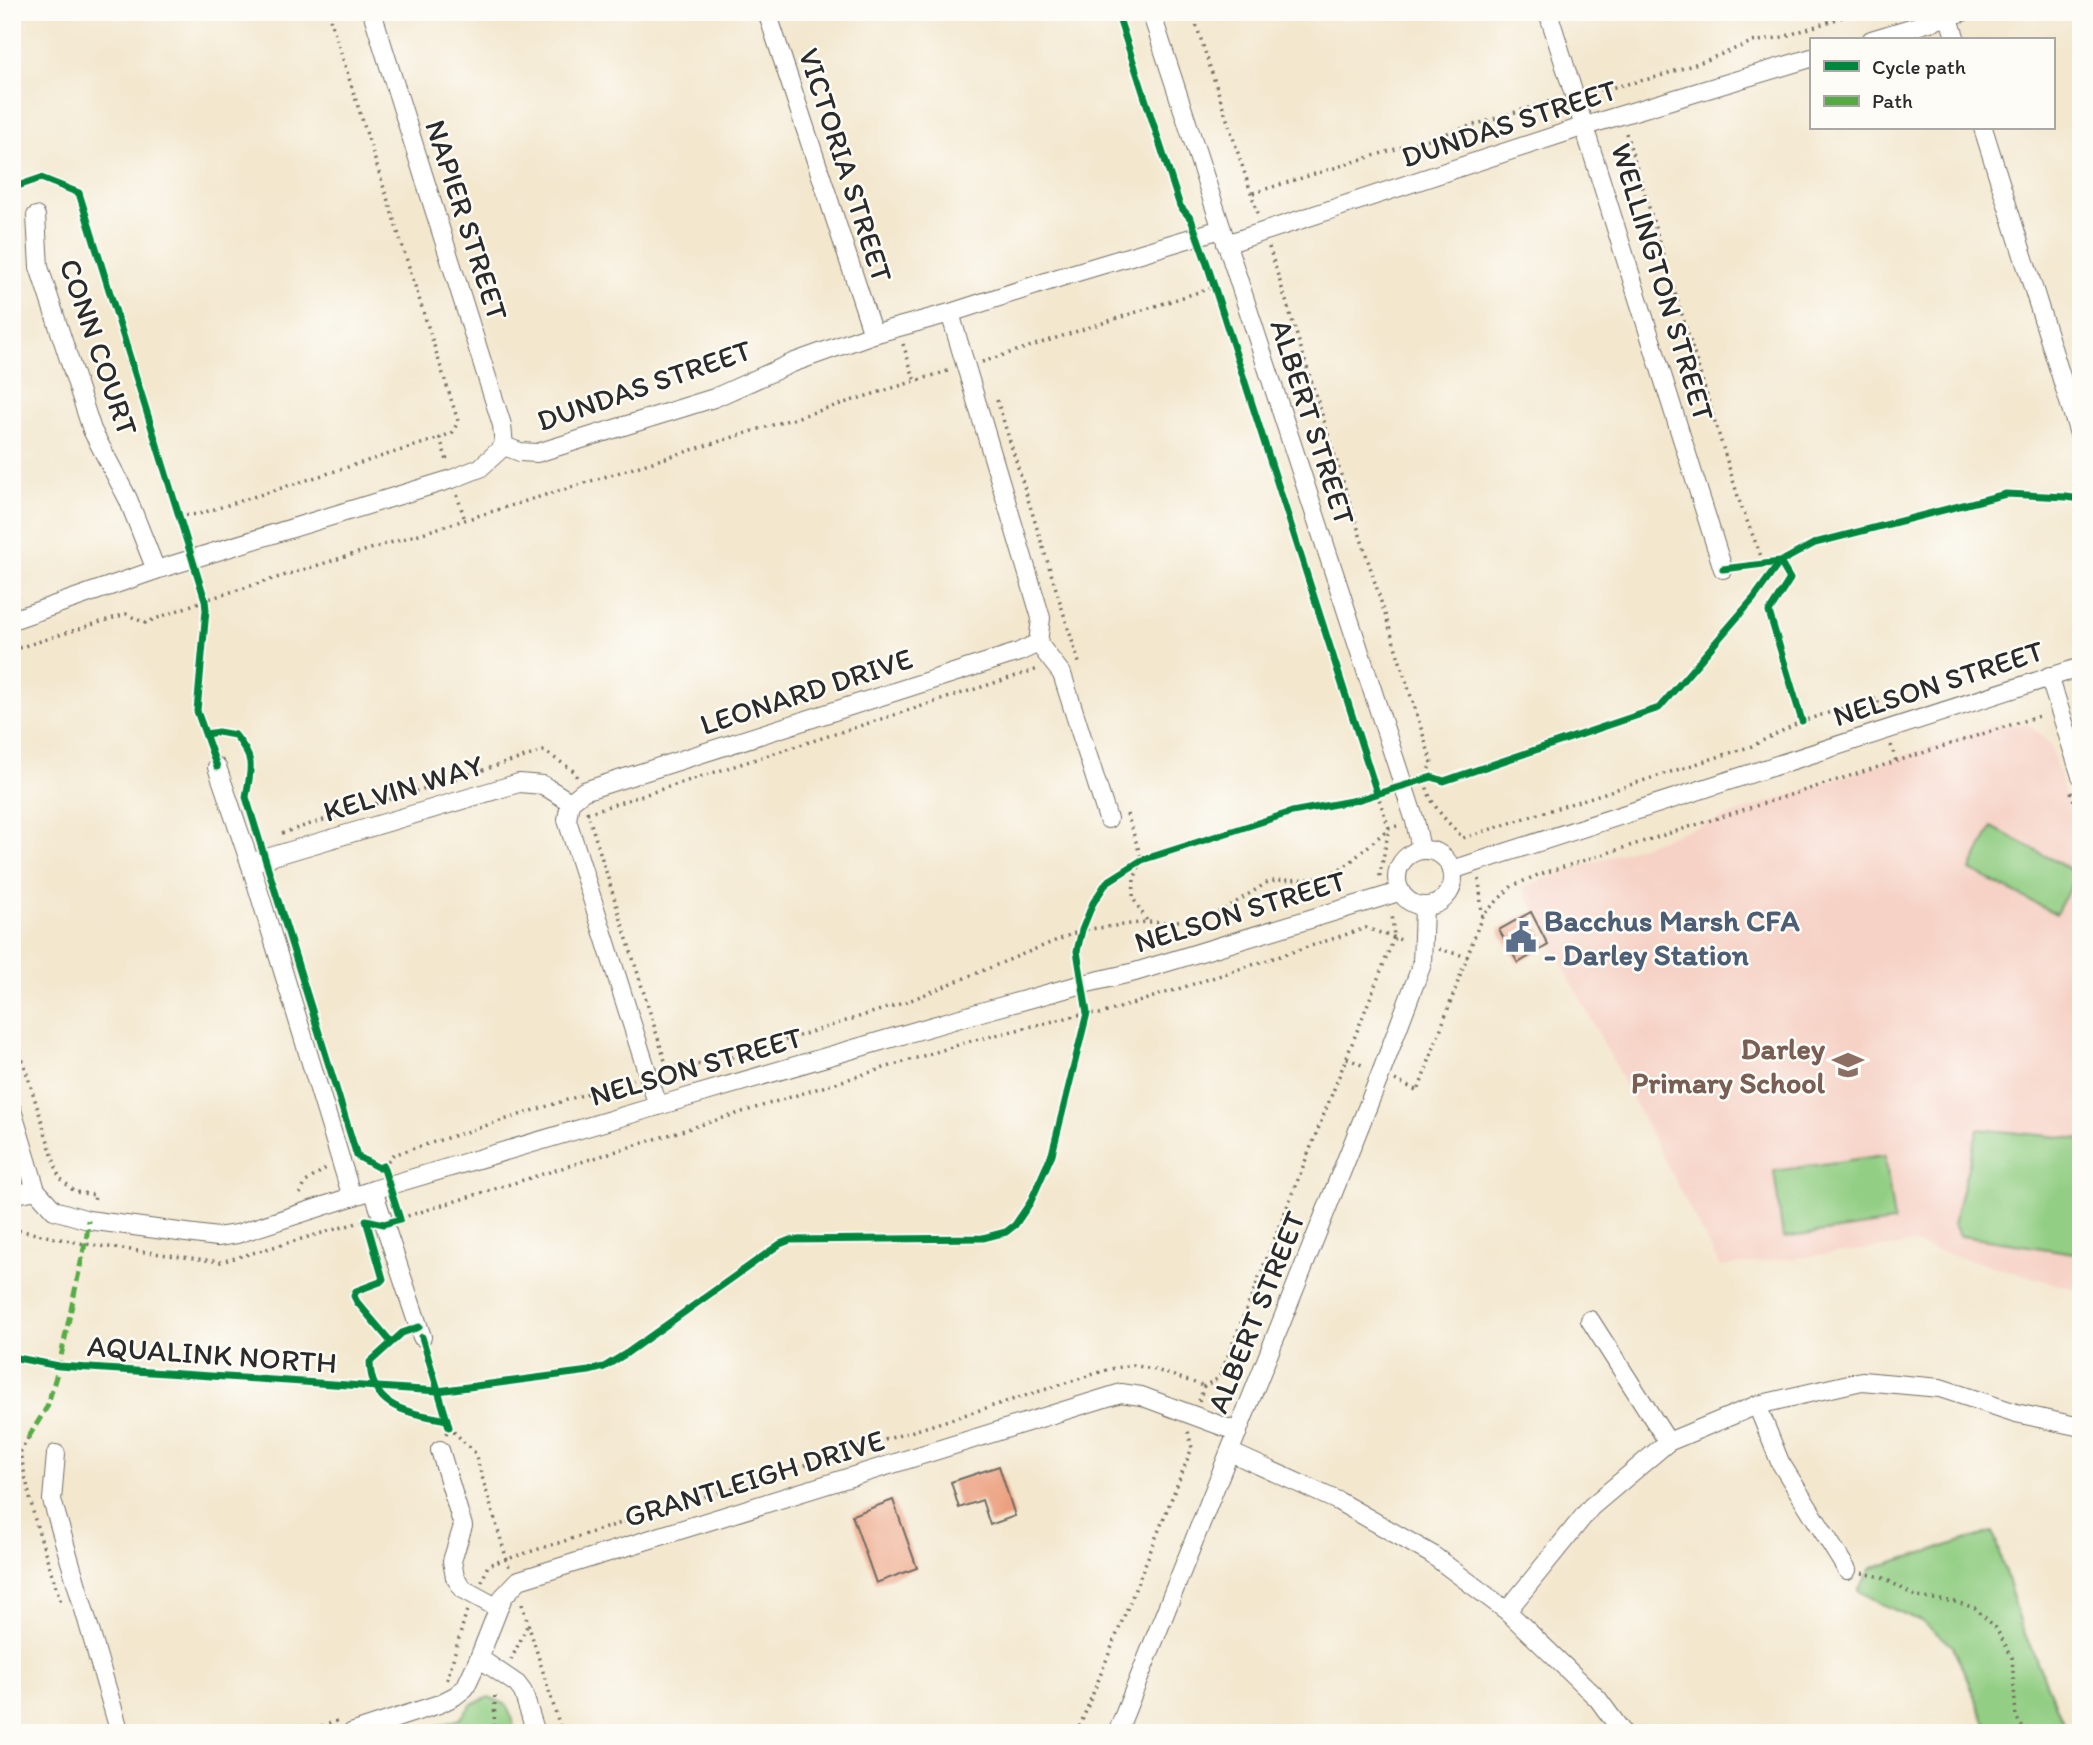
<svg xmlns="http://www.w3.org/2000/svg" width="2093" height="1745" font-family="Itim,sans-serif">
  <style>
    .built { fill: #f6d1c5 }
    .green { fill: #92ce83; stroke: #5e7c57; stroke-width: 2 }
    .building { fill: #eca080 }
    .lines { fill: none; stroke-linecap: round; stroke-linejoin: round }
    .minor-casing { stroke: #716d64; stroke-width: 20 }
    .path { stroke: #716d64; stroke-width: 3.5; stroke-dasharray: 2 5; stroke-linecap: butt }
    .minor { stroke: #fff; stroke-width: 18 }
    .quiet { stroke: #54ab44; stroke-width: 5; stroke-dasharray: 10 5; stroke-linecap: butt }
    .cycleway-casing { stroke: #fdfcf7; stroke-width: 11 }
    .cycleway { stroke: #00873e; stroke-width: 7 }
    .labels { text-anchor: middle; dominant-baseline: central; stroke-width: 5; stroke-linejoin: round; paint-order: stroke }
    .street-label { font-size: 30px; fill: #2b2b2b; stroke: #fdfcf7 }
    .service-label { font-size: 30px; font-weight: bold; fill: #4e5e75; stroke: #fdfcf7; text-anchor: start }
    .education-label { font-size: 30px; font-weight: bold; fill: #785e54; stroke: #fdfcf7; text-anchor: end }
  </style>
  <rect width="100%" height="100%" fill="#fdfcf7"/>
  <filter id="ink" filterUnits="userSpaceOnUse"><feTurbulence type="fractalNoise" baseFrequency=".0143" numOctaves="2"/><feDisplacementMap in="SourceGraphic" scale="14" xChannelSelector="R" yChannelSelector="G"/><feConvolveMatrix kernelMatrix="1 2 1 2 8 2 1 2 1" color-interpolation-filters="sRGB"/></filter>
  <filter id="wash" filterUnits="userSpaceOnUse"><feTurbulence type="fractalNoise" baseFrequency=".00686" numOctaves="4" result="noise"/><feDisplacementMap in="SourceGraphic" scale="28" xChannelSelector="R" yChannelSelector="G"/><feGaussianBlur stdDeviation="1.57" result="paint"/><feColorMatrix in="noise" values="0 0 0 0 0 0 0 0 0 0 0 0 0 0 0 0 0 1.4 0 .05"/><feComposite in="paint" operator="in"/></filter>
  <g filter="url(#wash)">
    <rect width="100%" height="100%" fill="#f3e7ce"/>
    <path class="built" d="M2028 724 2050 744 2081 846V1291L1913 1244 1720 1267 1522 887 1990 726Z"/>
    <g class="green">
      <path d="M1992 827 2077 873 2056 914 1970 870Z"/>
      <path d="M1978 1129 2081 1139V1254L1961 1236 1953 1224Z"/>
      <path d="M1885 1155 1894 1222 1783 1238 1774 1171Z"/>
      <path d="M1993 1532 2021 1625 2068 1733H1990L1953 1646 1921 1621 1879 1603 1858 1590 1872 1568Z"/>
      <path d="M489 1697 507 1705 516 1733H418L460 1719 472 1704Z"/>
    </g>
    <g id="blocks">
      <g class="building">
        <path d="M1531 912 1548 945 1518 963 1499 930Z"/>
        <path d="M999 1466 1015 1516 990 1525 982 1500 959 1508 951 1482Z"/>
        <path d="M893 1500 917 1568 876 1583 852 1515Z"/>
      </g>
    </g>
  </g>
  <g filter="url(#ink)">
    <use href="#blocks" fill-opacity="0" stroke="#716d64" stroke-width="2"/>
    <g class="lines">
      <defs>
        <g id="minor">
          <path d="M372 12 502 425 504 446"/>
          <path d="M767 12 873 334"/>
          <path d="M1151 12 1415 821 1421 849"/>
          <path d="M1548 12 1723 569"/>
          <path d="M1947 12 1956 40"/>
          <path d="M1871 40 1963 12"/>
          <path d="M1983 128 2081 440"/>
          <path d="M36 216 39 267 92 430 128 499 156 570"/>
          <path d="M1226 244 1585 126 1811 58"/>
          <path d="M12 620 156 570 452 479 480 468 504 446 520 452 537 453 714 398 792 363 873 334 950 313 1061 277 1221 229"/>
          <path d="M1038 643 1062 674 1108 819"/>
          <path d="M2049 676 2081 776"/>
          <path d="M217 767 250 863 352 1197"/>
          <circle cx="1425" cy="878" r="28"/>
          <path d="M250 863 519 783 543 785 570 802"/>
          <path d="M1452 870 2081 667"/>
          <path d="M658 1106 567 820 570 802 584 791 1019 652 1038 643 1041 618 950 313"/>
          <path d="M12 1110 36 1190"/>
          <path d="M373 1190 422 1337"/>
          <path d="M12 1195 36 1190 54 1210 88 1220 217 1237 237 1234 373 1190 668 1103 981 1012 1083 984 1135 972 1399 892"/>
          <path d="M1590 1320 1668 1442"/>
          <path d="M1757 1405 1780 1462 1847 1570"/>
          <path d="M440 1450 463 1526 452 1561 455 1577 463 1589 498 1608"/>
          <path d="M1230 1452 1338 1501 1431 1554 1507 1611 1598 1699 1623 1733"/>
          <path d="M56 1454 52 1500 120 1733"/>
          <path d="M1507 1611 1591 1507 1668 1442 1757 1405 1862 1381 1940 1388 2016 1413 2081 1427"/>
          <path d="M479 1658 517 1684 523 1692 536 1733"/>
          <path d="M351 1733 439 1704 455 1696 465 1688 479 1658 503 1597 519 1580 1121 1393 1141 1396 1238 1432"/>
          <path d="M1117 1733 1381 1073 1422 964 1424 907"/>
        </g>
      </defs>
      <use href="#minor" class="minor-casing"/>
      <g class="path">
        <path d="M328 12 458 421 453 432 440 438 448 464"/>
        <path d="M1192 12 1259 217"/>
        <path d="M1593 92 1657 77 1707 60 1752 42 1783 37 1858 12"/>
        <path d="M1626 133 1740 503 1764 564"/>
        <path d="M1253 193 1558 99"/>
        <path d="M1269 247 1432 763C1413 790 1445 819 1463 838L1752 746 1802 721 1877 698 1881 714"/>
        <path d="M903 344 915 381"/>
        <path d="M982 362 1214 287"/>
        <path d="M997 400 1080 666"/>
        <path d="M457 495 465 520"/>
        <path d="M179 516 199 514 440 438"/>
        <path d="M12 650 126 614 145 623 205 600 951 370"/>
        <path d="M1891 745 1896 761"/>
        <path d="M2071 792 2081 822"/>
        <path d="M1377 793 1389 828 1380 875 1381 879"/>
        <path d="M587 811 667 1067"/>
        <path d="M587 813 1038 669"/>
        <path d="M1127 814 1142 860 1134 879 1133 898 1147 921"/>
        <path d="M282 833 544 751 574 771 577 778"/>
        <path d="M1479 879 1482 916"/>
        <path d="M1439 949 1468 957"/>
        <path d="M12 1026 59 1177 75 1192 95 1195 94 1202"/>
        <path d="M1347 1058 1366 1067"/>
        <path d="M663 1069 691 1064 707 1065 906 1002 1082 930 1147 922H1170L1204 917 1222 911 1268 882 1281 880 1309 879 1329 875 1348 864 1389 828 1397 826"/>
        <path d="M1395 1080 1418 1091 1482 916 1512 886 1538 875 2042 715"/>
        <path d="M383 1166 393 1155 633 1079"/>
        <path d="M300 1194 306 1182 326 1168"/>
        <path d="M401 1218 971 1041 1087 1013 1101 1014 1366 928 1404 941"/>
        <path d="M12 1229 85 1244 221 1262 364 1221"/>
        <path d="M1199 1401 1204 1386 1219 1378 1394 938 1392 913"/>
        <path d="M446 1434 449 1427 475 1453 509 1567"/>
        <path d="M28 1438 20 1453 35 1520 61 1603"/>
        <path d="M1862 1573 1882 1577 1917 1597 1956 1602 1975 1608 1996 1628 2012 1657 2016 1717 2026 1733"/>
        <path d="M482 1582 488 1565 1110 1369 1133 1365 1156 1370 1204 1386"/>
        <path d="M522 1604 562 1733"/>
        <path d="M511 1660 527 1626"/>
        <path d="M447 1680 467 1610"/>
        <path d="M302 1733 337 1721"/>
        <path d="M494 1733 495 1692"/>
        <path d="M1077 1733 1192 1448 1188 1431"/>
      </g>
      <use href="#minor" class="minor"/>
      <path class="quiet" d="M28 1438 47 1407 59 1366 87 1234 88 1220"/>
      <defs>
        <g id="cycleway">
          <path d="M1117 12 1180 206 1191 219 1207 264 1377 793"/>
          <path d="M12 188 41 178 79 193 205 600 206 610 197 711 217 767"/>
          <path d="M1723 569 1780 562 1790 579 1769 612 1802 721"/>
          <path d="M206 734 218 732 235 735C256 761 251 767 246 797L357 1156 379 1168 383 1166 400 1219 384 1224 366 1220 383 1279 380 1282 356 1291 354 1296 357 1302 391 1342"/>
          <path d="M419 1327 402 1333 370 1362C371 1410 409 1412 447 1420"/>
          <path d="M422 1337 449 1427"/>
          <path d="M12 1357 59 1366 438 1391 589 1371 604 1367 627 1353 780 1244 790 1240 983 1238 1006 1232 1015 1225 1030 1203 1052 1154 1087 1013 1077 951 1082 930 1093 903 1107 882 1142 860 1292 812 1357 800 1432 777 1444 781 1659 708 1754 598 1780 562 1815 543 2006 494 2066 497 2081 499"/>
        </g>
      </defs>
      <use href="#cycleway" class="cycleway-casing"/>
      <use href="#cycleway" class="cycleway"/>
    </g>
  </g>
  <defs>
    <symbol id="civic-bare" viewBox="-9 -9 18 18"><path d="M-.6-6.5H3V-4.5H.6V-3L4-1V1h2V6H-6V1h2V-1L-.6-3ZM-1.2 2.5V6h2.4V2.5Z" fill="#5c6f8a" stroke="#fdfcf7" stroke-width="2.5" paint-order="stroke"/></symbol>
    <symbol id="school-bare" viewBox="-9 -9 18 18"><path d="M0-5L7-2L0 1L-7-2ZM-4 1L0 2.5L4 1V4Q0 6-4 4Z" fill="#8d6e63" stroke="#fdfcf7" stroke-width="2.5" paint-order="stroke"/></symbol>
  </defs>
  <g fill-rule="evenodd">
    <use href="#civic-bare" x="1499" y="915" width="44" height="44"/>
    <use href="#school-bare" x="1826" y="1043" width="44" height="44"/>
  </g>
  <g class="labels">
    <g class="street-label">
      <text transform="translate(1509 123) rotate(-18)">DUNDAS STREET</text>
      <text transform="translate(846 165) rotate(72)">VICTORIA STREET</text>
      <text transform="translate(467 220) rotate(72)">NAPIER STREET</text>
      <text transform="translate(1663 282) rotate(73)">WELLINGTON STREET</text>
      <text transform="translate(99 347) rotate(71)">CONN COURT</text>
      <text transform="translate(644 385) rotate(-19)">DUNDAS STREET</text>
      <text transform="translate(1313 422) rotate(72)">ALBERT STREET</text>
      <text transform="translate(1938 683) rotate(-18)">NELSON STREET</text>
      <text transform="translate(806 691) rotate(-18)">LEONARD DRIVE</text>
      <text transform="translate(403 788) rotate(-17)">KELVIN WAY</text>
      <text transform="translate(1240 911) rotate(-17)">NELSON STREET</text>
      <text transform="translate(696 1066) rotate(-16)">NELSON STREET</text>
      <text transform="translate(1256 1312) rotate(-68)">ALBERT STREET</text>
      <text transform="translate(212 1354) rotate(4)">AQUALINK NORTH</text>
      <text transform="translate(754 1478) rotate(-17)">GRANTLEIGH DRIVE</text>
    </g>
    <g class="service-label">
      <text x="1544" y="920">Bacchus Marsh CFA<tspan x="1544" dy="34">- Darley Station</tspan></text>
    </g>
    <g class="education-label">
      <text x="1825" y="1048">Darley<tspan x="1825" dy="34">Primary School</tspan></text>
    </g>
  </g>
  <rect width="2093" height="1745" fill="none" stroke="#fdfcf7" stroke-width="42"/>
  <rect x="1810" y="38" width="245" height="91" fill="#fdfcf7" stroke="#a9a8a5" stroke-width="2"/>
  <rect x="1824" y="61" width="35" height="10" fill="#00873e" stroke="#a9a8a5" stroke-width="2"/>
  <text x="1872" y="74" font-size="21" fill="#2b2b2b">Cycle path</text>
  <rect x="1824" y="96" width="35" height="10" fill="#54ab44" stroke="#a9a8a5" stroke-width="2"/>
  <text x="1872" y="108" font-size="21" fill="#2b2b2b">Path</text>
</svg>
